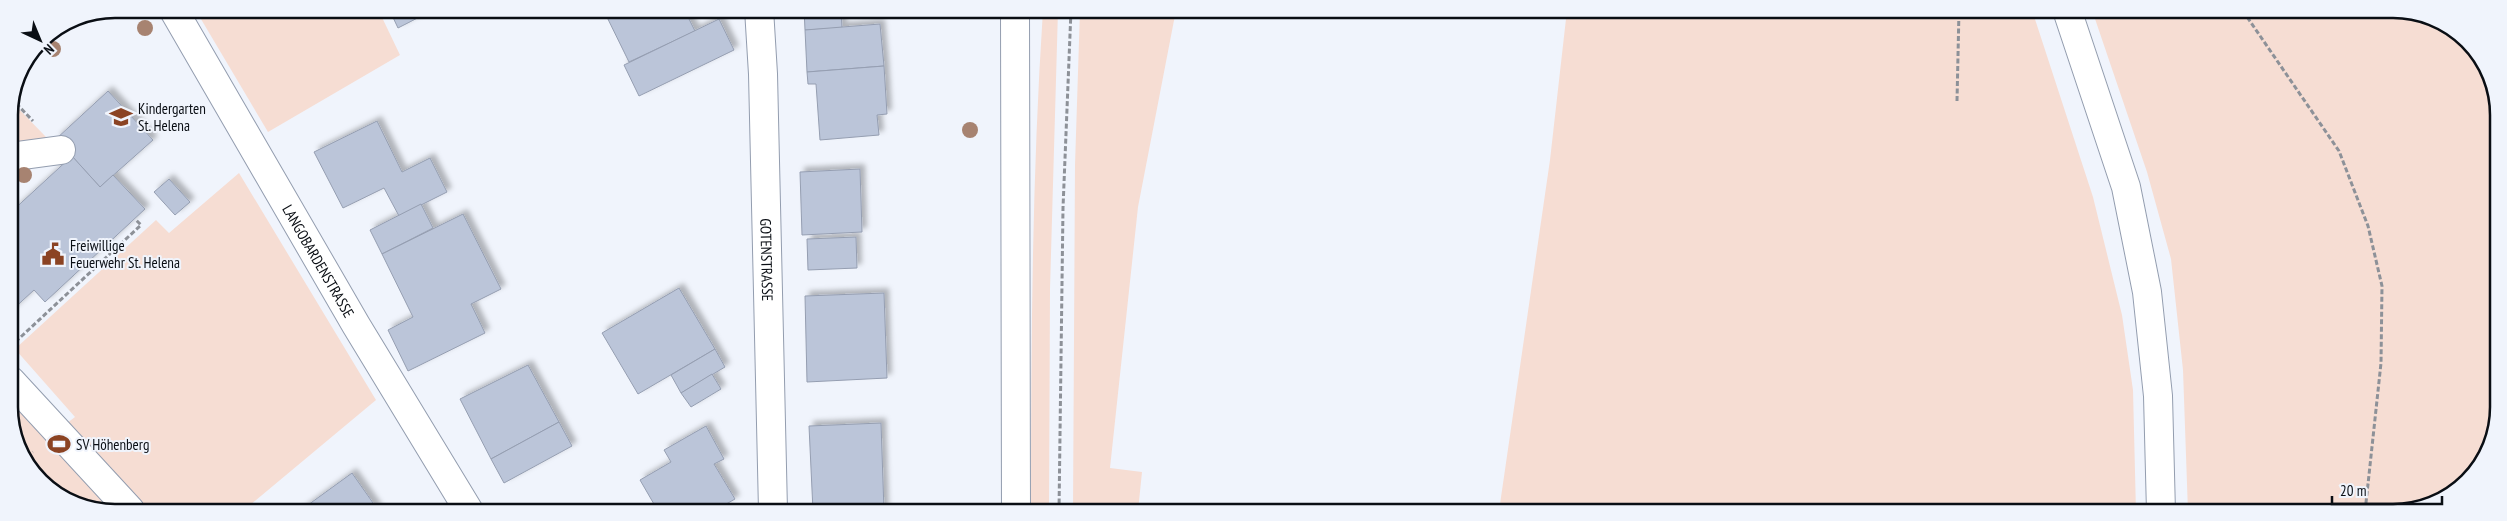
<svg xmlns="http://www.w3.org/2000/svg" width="2507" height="521" font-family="'PT Sans Narrow',sans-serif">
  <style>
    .green { fill: #f6ddd3 }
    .building { fill: #bbc5d9; stroke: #959eb1; filter: url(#shadow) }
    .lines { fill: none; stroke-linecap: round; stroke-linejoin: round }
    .minor-casing { stroke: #939daf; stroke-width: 30 }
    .major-casing { stroke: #939daf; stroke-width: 30 }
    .path { stroke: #8d9198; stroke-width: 3; stroke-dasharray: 5 2.5; stroke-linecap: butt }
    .minor { stroke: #fff; stroke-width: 28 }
    .major { stroke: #fff; stroke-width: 28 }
    .tree { fill: #a78371 }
    .labels { text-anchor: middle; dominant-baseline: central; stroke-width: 4; stroke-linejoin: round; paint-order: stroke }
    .poi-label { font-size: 15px; fill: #0a0e14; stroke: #f0f4fc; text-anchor: start }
    .street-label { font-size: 15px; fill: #0a0e14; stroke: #f0f4fc }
    .rim { fill: none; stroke: #0a0e14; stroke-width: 2.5 }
  </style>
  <defs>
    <filter id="shadow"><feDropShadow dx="4.5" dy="-4.5" stdDeviation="2.5" flood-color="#0004"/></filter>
  </defs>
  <rect width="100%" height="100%" fill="#f0f4fc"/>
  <g class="green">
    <path d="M195 9H378L400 55 268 132Z"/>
    <path d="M1043 10H1058L1050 289 1049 511H1031C1031 344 1032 176 1043 10Z"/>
    <path d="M1080 10H1176L1138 207 1110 468 1142 472 1138 511H1073L1075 165Z"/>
    <path d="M1567 10H2032L2093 197 2122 315 2133 390 2136 512 1499 511 1550 160Z"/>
    <path d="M2092 10 2413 11 2467 40 2496 94V427L2462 486 2399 512H2188L2183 370 2171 259 2147 172Z"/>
    <path d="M11 101 46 137 42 142 9 148Z"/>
    <path d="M239 173 376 400 244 510H94L40 481 11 427V381L58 430 75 417 15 349 156 220 169 233Z"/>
  </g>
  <g class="building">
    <path d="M389 9H435L398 28Z"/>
    <path d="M603 9H684L695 31 629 62Z"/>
    <path d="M804 9H841L842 28 805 30Z"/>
    <path d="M719 19 734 50 639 96 624 65Z"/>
    <path d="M880 24 884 66 807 72 805 30Z"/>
    <path d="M884 66 887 114 877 115 879 135 820 140 816 84H808L807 72Z"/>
    <path d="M108 91 153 140 100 187 56 139Z"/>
    <path d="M377 121 402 172 430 158 447 192 399 216 384 188 343 208 314 152Z"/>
    <path d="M72 156 100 187 113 175 145 209 45 302 34 290 10 312V213Z"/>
    <path d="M860 169 862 232 802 235 800 172Z"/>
    <path d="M169 179 190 202 175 215 154 192Z"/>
    <path d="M421 204 433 228 382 254 370 230Z"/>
    <path d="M463 214 501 289 471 304 485 333 408 371 388 330 413 317 382 254Z"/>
    <path d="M856 237 857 268 808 270 807 239Z"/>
    <path d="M679 288 715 349 638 394 602 333Z"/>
    <path d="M884 293 887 378 807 382 805 296Z"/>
    <path d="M715 349 725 367 681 393 671 375Z"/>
    <path d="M528 365 559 422 491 459 460 399Z"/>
    <path d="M712 374 721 389 691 407 681 393Z"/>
    <path d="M559 422 572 446 504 483 491 459Z"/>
    <path d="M881 423 884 511H813L809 426Z"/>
    <path d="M706 426 724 459 714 464 735 499 714 511H658L640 480 671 462 664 450Z"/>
    <path d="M352 473 378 510H301Z"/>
  </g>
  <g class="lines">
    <defs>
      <g id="minor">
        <path id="s1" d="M173 9 356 325 469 511"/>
        <path id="s2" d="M759 9 763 74 773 511"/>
        <path d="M9 157 61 150"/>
        <path d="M11 381 130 510"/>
      </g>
      <g id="major">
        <path d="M1015 10 1016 511"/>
        <path d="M2067 10 2126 187 2147 292 2158 396 2161 512"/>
      </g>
    </defs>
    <use href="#minor" class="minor-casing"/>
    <use href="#major" class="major-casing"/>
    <g class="path">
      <path d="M2243 11 2339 151 2368 226 2382 286 2381 363 2365 512"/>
      <path d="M11 98 33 121"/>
      <path d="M1957 101 1959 10"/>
      <path d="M10 347 141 225 135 219"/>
      <path d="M27 457 33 452"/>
      <path d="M1059 511 1063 208 1071 10"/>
    </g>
    <use href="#minor" class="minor"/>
    <use href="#major" class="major"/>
  </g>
  <g class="tree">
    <circle cx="145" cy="28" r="8"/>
    <circle cx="53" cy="49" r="8"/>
    <circle cx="970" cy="130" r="8"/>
    <circle cx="24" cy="175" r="8"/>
  </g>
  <defs>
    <symbol id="school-bare" viewBox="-9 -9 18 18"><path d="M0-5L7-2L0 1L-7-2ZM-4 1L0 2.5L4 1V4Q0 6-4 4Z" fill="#8b4323" stroke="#f0f4fc" stroke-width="2.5" paint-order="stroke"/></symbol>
    <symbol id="civic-bare" viewBox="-9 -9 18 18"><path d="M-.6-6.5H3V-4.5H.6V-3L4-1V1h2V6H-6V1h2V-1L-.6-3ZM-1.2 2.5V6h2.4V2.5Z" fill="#8b4323" stroke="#f0f4fc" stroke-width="2.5" paint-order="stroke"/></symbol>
    <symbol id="stadium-bare" viewBox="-9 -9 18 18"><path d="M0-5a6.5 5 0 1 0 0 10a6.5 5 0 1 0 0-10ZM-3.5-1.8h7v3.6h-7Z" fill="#8b4323" stroke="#f0f4fc" stroke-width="2.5" paint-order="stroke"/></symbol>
  </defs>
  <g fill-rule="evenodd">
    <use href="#school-bare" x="105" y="101" width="32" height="32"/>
    <use href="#civic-bare" x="37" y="238" width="32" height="32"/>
    <use href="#stadium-bare" x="43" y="428" width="32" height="32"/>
  </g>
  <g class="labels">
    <g class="poi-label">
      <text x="138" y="108">Kindergarten<tspan x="138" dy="17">St. Helena</tspan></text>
      <text x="70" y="245">Freiwillige<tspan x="70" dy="17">Feuerwehr St. Helena</tspan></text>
      <text x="76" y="444">SV Höhenberg</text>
    </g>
    <g class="street-label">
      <text stroke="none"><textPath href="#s2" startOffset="251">GOTENSTRASSE</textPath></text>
      <text stroke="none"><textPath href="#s1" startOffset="291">LANGOBARDENSTRASSE</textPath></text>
    </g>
  </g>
  <path d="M0 0H2507V521H0ZM115 18H2393A97 97 0 0 1 2490 115V407A97 97 0 0 1 2393 504H115A97 97 0 0 1 18 407V115A97 97 0 0 1 115 18Z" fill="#f0f4fc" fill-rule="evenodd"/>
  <path class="rim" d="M115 18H2393A97 97 0 0 1 2490 115V407A97 97 0 0 1 2393 504H115A97 97 0 0 1 18 407V115A97 97 0 0 1 115 18Z"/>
  <g transform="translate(40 40) rotate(136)" stroke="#f0f4fc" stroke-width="4" paint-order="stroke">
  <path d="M0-4L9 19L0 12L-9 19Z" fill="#0a0e14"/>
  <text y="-8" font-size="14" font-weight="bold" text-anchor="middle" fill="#0a0e14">N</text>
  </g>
  <path d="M2332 496v8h110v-8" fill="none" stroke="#0a0e14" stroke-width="2.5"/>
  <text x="2340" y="496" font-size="15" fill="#0a0e14" stroke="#f0f4fc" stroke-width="4" paint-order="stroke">20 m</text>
</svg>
